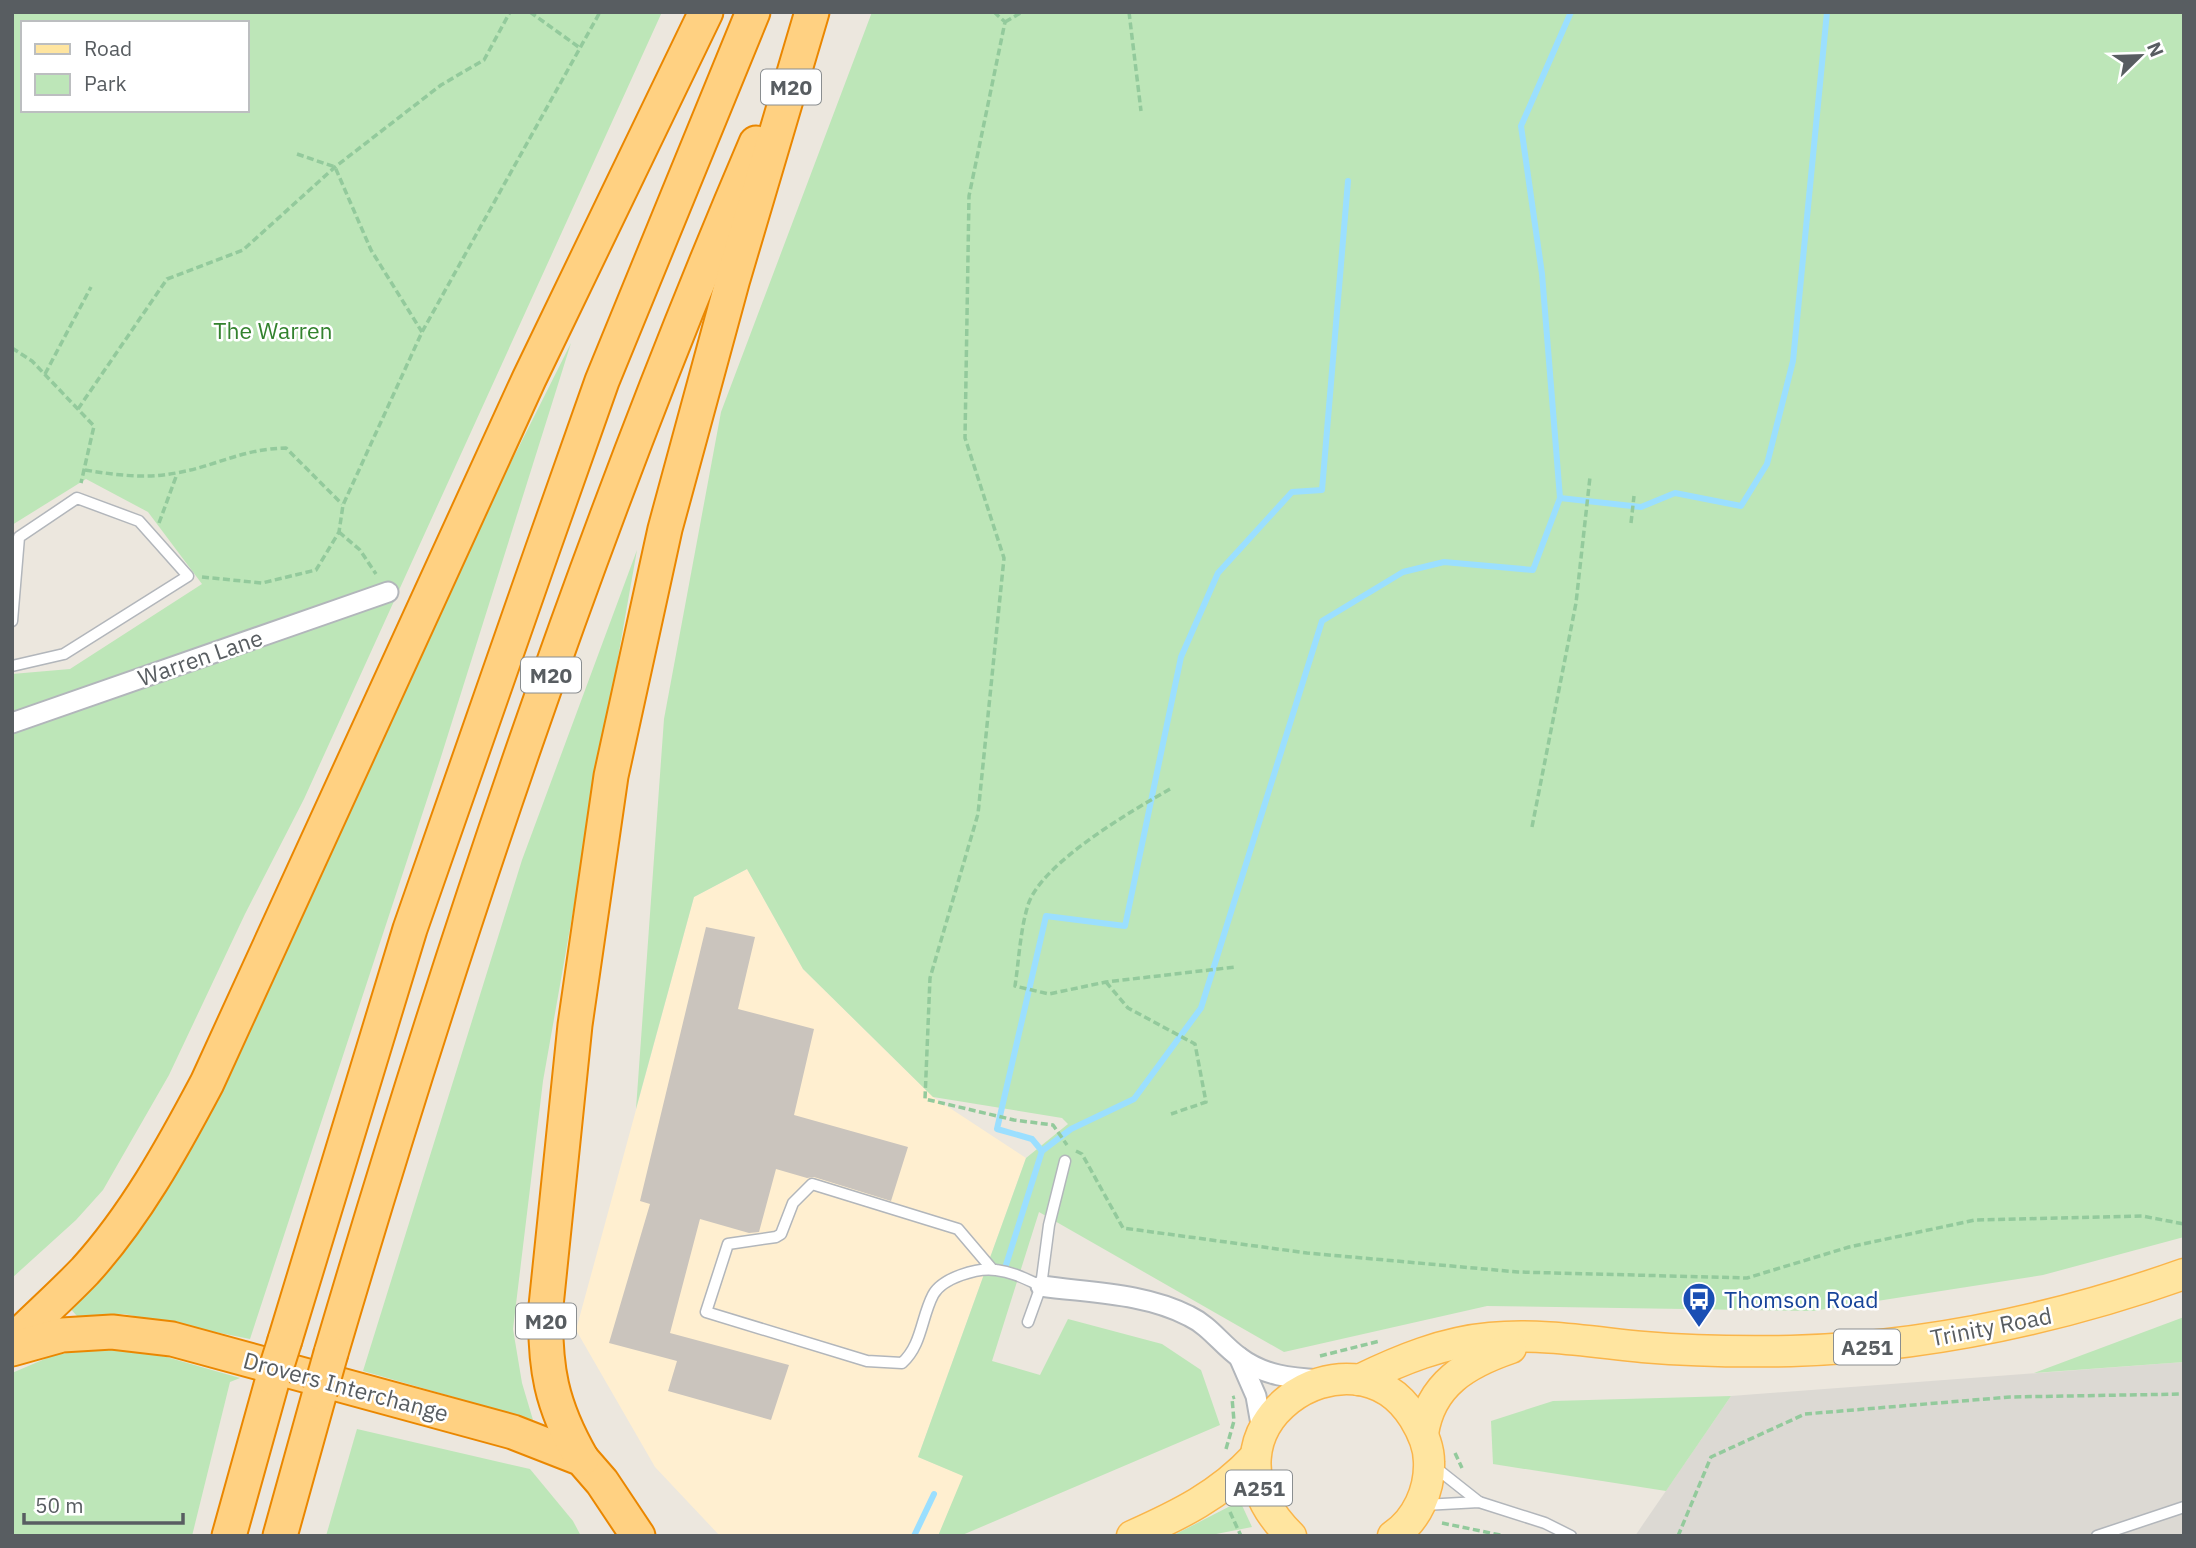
<svg xmlns="http://www.w3.org/2000/svg" width="2196" height="1548" font-family="'IBM Plex Sans',sans-serif">
  <style>
    .commercial { fill: #ffefd0 }
    .industrial { fill: #dcd9d3 }
    .green { fill: #bde6b8; fill-rule: evenodd }
    .lines { fill: none; stroke-linecap: round; stroke-linejoin: round }
    .stream { stroke: #9bdfff; stroke-width: 6 }
    .building { fill: #cac4bd }
    .lane-casing { stroke: #b2b6bb; stroke-width: 13 }
    .street-casing { stroke: #b2b6bb; stroke-width: 23 }
    .primary-casing { stroke: #fab54a; stroke-width: 33 }
    .highway-casing { stroke: #ea8700; stroke-width: 37 }
    .path { stroke: #93ca9c; stroke-width: 3.5; stroke-dasharray: 7 3.5; stroke-linecap: butt }
    .lane { stroke: #fff; stroke-width: 10 }
    .street { stroke: #fff; stroke-width: 19 }
    .primary { stroke: #ffe5a0; stroke-width: 30 }
    .highway { stroke: #ffd182; stroke-width: 33 }
    .highway-bridge-casing { stroke: #ea8700; stroke-width: 37; stroke-linecap: butt }
    .highway-bridge { stroke: #ffd182; stroke-width: 33 }
    .labels { text-anchor: middle; dominant-baseline: central; stroke-width: 5; stroke-linejoin: round; paint-order: stroke }
    .shield { fill: #fff; stroke: #8a8e90; stroke-width: 2 }
    .shield-label { font-size: 21px; font-weight: bold; fill: #585d61 }
    .park-label { font-size: 23px; fill: #33822e; stroke: #fff }
    .street-label { font-size: 23px; fill: #585d61; stroke: #fff }
    .transit-label { font-size: 23px; fill: #164399; stroke: #fff; text-anchor: start }
  </style>
  <rect width="100%" height="100%" fill="#ece7de"/>
  <path class="commercial" d="M747 869 803 969 933 1097 1026 1158 918 1457 964 1476 938 1536H720L655 1467 576 1330 694 897Z"/>
  <path class="industrial" d="M2184 1362V1536H1635L1731 1396Z"/>
  <g class="green">
    <path d="M12 12H662L304 799 245 914 169 1075 103 1190 76 1220 12 1278V674L70 669 202 584 148 512 86 479 12 525ZM23 23H247V110H23Z"/>
    <path d="M872 12H2184V1237L2043 1275 1813 1311 1487 1306 1284 1352 1039 1212 992 1361 1040 1375 1068 1319 1162 1344 1201 1370 1220 1425 960 1536H938L963 1476 918 1457 1026 1158 1068 1124 1062 1118 933 1097 803 969 747 869 694 897 636 1109 664 719 721 412Z"/>
    <path d="M571 343 440 760 250 1339 124 1314 77 1316 67 1305 148 1219 358 791 462 560Z"/>
    <path d="M637 550 543 1081 513 1329 522 1383 533 1420 363 1371 522 860Z"/>
    <path d="M2184 1317V1362L2034 1373Z"/>
    <path d="M112 1346 142 1350 240 1378 230 1382 192 1536H12V1373L54 1355Z"/>
    <path d="M1731 1396 1666 1491 1493 1464 1491 1421 1553 1401Z"/>
    <path d="M357 1429 530 1469 573 1521 581 1536H326Z"/>
    <path d="M1240 1501 1252 1527 1206 1536H1172Z"/>
  </g>
  <g class="lines">
    <g class="stream">
      <path d="M1560 498 1641 507 1675 493 1741 506 1767 464 1793 361 1827 12"/>
      <path d="M1042 1151 1032 1139 997 1129 1046 916 1125 926 1181 657 1218 573 1292 492 1322 490 1348 181"/>
      <path d="M1006 1265 1042 1151 1071 1129 1134 1099 1201 1008 1322 621 1403 572 1444 562 1533 570 1560 498 1542 274 1521 126 1571 12"/>
      <path d="M914 1536 934 1494"/>
    </g>
  </g>
  <path class="building" d="M706 927 755 937 738 1009 814 1029 794 1115 908 1147 891 1201 814 1177 807 1178 776 1169 759 1232 749 1233 700 1219 670 1333 789 1365 771 1420 668 1391 677 1361 609 1343 650 1204 640 1201Z"/>
  <g class="lines">
    <defs>
      <g id="lane">
        <path d="M12 621 19 537 77 498 139 521 188 576 64 654 12 666"/>
        <path d="M992 1269 958 1229 812 1184 793 1203 781 1234 776 1237 728 1244 706 1312 867 1361 902 1363C922 1345 921 1318 933 1295 942 1278 978 1267 996 1270 1013 1272 1026 1279 1041 1286"/>
        <path d="M1028 1322 1041 1286 1049 1225 1065 1161"/>
        <path d="M1436 1468 1479 1502"/>
        <path d="M1424 1505 1479 1502 1545 1523 1571 1536"/>
        <path d="M2097 1536 2184 1507"/>
      </g>
      <g id="street">
        <path d="M12 723 388 592"/>
        <path d="M1041 1286C1091 1293 1144 1293 1189 1316 1210 1326 1221 1344 1239 1357 1264 1376 1291 1378 1321 1380"/>
        <path d="M1239 1357 1256 1396 1262 1430"/>
      </g>
      <g id="primary">
        <path d="M1359 1380C1400 1360 1444 1342 1490 1338 1540 1333 1592 1342 1643 1347 1691 1351 1742 1352 1791 1351 1926 1347 2057 1319 2184 1274"/>
        <path d="M1423 1434C1430 1384 1467 1363 1511 1348"/>
        <path d="M1132 1536C1179 1515 1220 1495 1255 1457"/>
        <path d="M1291 1536C1182 1429 1353 1318 1414 1418 1422 1431 1429 1446 1429 1462 1430 1490 1417 1520 1393 1536"/>
      </g>
      <g id="highway">
        <path d="M285 1340 410 929 542 551 602 381 753 12"/>
        <path d="M12 1342C36 1318 62 1295 85 1271 135 1216 172 1149 207 1083L529 379 706 12"/>
        <path d="M12 1349 62 1335 112 1332 172 1339 513 1432 582 1459 602 1482 638 1536"/>
        <path d="M331 1353C452 943 588 536 756 143"/>
        <path d="M582 1459C551 1405 544 1367 546 1306L575 1025 611 776 665 529 733 279 812 12"/>
        <path d="M229 1536 273 1378"/>
        <path d="M280 1536 320 1392"/>
      </g>
    </defs>
    <use href="#lane" class="lane-casing"/>
    <use href="#street" class="street-casing"/>
    <use href="#primary" class="primary-casing"/>
    <use href="#highway" class="highway-casing"/>
    <g class="path">
      <path d="M530 12 580 48"/>
      <path d="M994 12 1005 22 969 196 965 438 1004 558 978 814 930 978 925 1099 1014 1120 1053 1125 1067 1145"/>
      <path d="M1129 12 1141 111"/>
      <path d="M1005 22 1022 12"/>
      <path d="M297 154 335 167 371 250 422 332"/>
      <path d="M12 348 32 361 94 426 81 483"/>
      <path d="M45 374 91 287"/>
      <path d="M78 409 167 279 243 250 335 167 441 85 484 60 510 12"/>
      <path d="M85 470C116 475 145 479 176 473 217 466 241 449 286 448L342 504"/>
      <path d="M159 523 177 474"/>
      <path d="M1631 523 1634 496"/>
      <path d="M339 532 360 550 376 574"/>
      <path d="M202 577 262 583 316 570 339 532 343 505 422 332 600 12"/>
      <path d="M1170 789C1133 810 1041 863 1028 905 1020 931 1019 960 1015 986L1049 994 1106 982 1235 967"/>
      <path d="M1532 827 1576 603 1590 477"/>
      <path d="M1106 982 1128 1008 1195 1044 1206 1102 1171 1114"/>
      <path d="M1076 1151 1082 1154 1123 1228 1307 1253 1518 1272 1747 1278 1849 1247 1975 1220 2142 1216 2184 1224"/>
      <path d="M1320 1356 1380 1341"/>
      <path d="M1226 1449 1234 1421 1232 1398 1235 1397"/>
      <path d="M1455 1453 1462 1468"/>
      <path d="M1230 1512 1241 1536"/>
      <path d="M1442 1523 1505 1536"/>
      <path d="M1678 1536 1711 1457 1805 1414 2010 1397 2184 1394"/>
    </g>
    <use href="#lane" class="lane"/>
    <use href="#street" class="street"/>
    <use href="#primary" class="primary"/>
    <use href="#highway" class="highway"/>
    <defs>
      <g id="highway-bridge">
        <path d="M273 1378 285 1340"/>
        <path d="M320 1392 331 1353"/>
      </g>
    </defs>
    <use href="#highway-bridge" class="highway-bridge-casing"/>
    <use href="#highway-bridge" class="highway-bridge"/>
  </g>
  <defs>
    <symbol id="bus-pin" viewBox="-11 -11 22 30"><path d="M0 17L-7.5 6A9.5 9.5 0 1 1 7.5 6Z" fill="#1a4fb4" stroke="#fff"/><path d="M-5-6H5V4H4V6H2V4H-2V6H-4V4H-5ZM-3.5-4V0h7V-4ZM-3.5 1.2v1.5H-2V1.2ZM2 1.2v1.5H3.5V1.2Z" fill="#fff"/></symbol>
  </defs>
  <g fill-rule="evenodd">
    <use href="#bus-pin" x="1680" y="1280" width="38" height="52"/>
  </g>
  <g class="labels">
    <g class="shield">
      <rect x="761" y="69.5" width="60" height="35" rx="5"/>
      <rect x="521" y="657.5" width="60" height="35" rx="5"/>
      <rect x="516" y="1303.5" width="60" height="35" rx="5"/>
      <rect x="1834" y="1329.5" width="66" height="35" rx="5"/>
      <rect x="1226" y="1470.5" width="66" height="35" rx="5"/>
    </g>
    <g class="shield-label">
      <text x="791" y="87">M20</text>
      <text x="551" y="675">M20</text>
      <text x="546" y="1321">M20</text>
      <text x="1867" y="1347">A251</text>
      <text x="1259" y="1488">A251</text>
    </g>
    <g class="park-label">
      <text x="273" y="330">The Warren</text>
    </g>
    <g class="street-label">
      <text transform="translate(200 657) rotate(-19)">Warren Lane</text>
      <text transform="translate(1991 1326) rotate(-11)">Trinity Road</text>
      <text transform="translate(346 1386) rotate(15)">Drovers Interchange</text>
    </g>
    <g class="transit-label">
      <text x="1724" y="1299">Thomson Road</text>
    </g>
  </g>
  <rect width="2196" height="1548" fill="none" stroke="#585d61" stroke-width="28"/>
  <rect x="21" y="21" width="228" height="91" fill="#ffffff" stroke="#bcbec0" stroke-width="2"/>
  <rect x="35" y="44" width="35" height="10" fill="#ffe5a0" stroke="#bcbec0" stroke-width="2"/>
  <text x="84" y="56" font-size="21" fill="#585d61">Road</text>
  <rect x="35" y="74" width="35" height="21" fill="#bde6b8" stroke="#bcbec0" stroke-width="2"/>
  <text x="84" y="91" font-size="21" fill="#585d61">Park</text>
  <g transform="translate(2140 56) rotate(67)" stroke="#ffffff" stroke-width="5" paint-order="stroke">
  <path d="M0-5L12 26L0 18L-12 26Z" fill="#585d61"/>
  <text y="-10" font-size="19" font-weight="bold" text-anchor="middle" fill="#585d61">N</text>
  </g>
  <path d="M24 1513v10h159v-10" fill="none" stroke="#585d61" stroke-width="3.5"/>
  <text x="35" y="1513" font-size="21" fill="#585d61" stroke="#ffffff" stroke-width="5" paint-order="stroke">50 m</text>
</svg>
